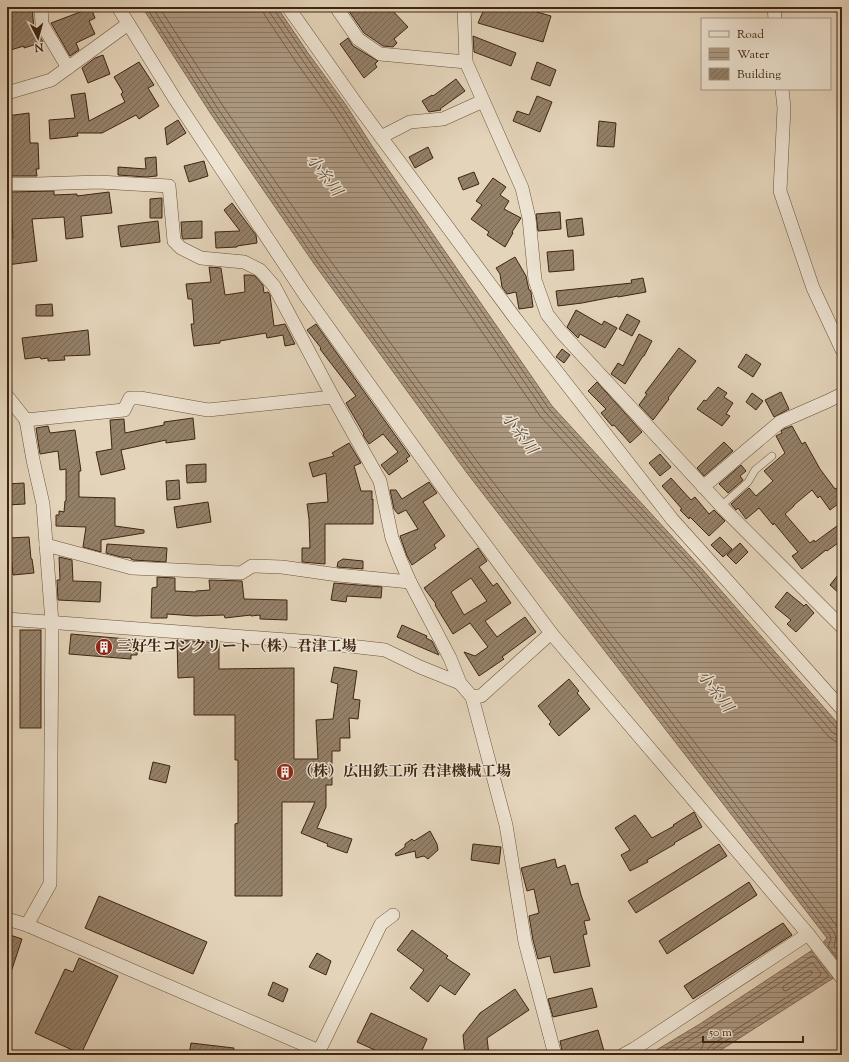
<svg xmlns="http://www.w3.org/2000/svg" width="849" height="1062" font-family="'Sorts Mill Goudy','Noto Serif JP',serif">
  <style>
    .water { fill: url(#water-rules); stroke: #806a54 }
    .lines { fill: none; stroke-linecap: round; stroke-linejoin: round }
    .shore { stroke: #755e49; stroke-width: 1 }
    .building { fill: url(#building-hatch); stroke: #3e2511; fill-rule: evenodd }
    .lane-casing { stroke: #68513b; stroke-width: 8 }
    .street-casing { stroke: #68513b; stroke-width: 14 }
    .lane { stroke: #ede3d2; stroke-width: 7 }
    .street { stroke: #ede3d2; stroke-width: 13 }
    .labels { text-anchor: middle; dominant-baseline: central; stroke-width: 3; stroke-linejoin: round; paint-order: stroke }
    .poi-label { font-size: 15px; font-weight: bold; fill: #3e2511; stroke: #ede3d2; text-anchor: start }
    .water-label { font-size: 16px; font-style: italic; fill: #5f4833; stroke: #ede3d2 }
  </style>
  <defs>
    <pattern id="water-rules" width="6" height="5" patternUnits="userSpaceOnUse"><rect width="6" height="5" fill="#ac9881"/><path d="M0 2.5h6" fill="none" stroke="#8d7c68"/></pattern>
    <pattern id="building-hatch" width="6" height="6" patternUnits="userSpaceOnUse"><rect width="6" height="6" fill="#948069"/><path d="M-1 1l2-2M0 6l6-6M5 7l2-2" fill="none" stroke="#7a6955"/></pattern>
  </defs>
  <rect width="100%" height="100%" fill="#e4d4ba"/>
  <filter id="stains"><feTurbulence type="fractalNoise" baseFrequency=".005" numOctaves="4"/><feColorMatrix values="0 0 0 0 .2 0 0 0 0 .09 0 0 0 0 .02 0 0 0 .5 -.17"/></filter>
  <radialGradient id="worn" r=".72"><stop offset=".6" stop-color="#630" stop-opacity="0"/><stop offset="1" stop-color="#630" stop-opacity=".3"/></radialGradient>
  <g class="water">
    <path d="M142 7H277L308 53 346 105 372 146 552 406 702 569 724 594 842 728V970L822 944 827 938 467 473 315 265 211 114Z"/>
    <path d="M814 949 835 977 713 1055H648L700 1024Z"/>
  </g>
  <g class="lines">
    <g class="shore">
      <path d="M146 7 214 112 318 263 471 471 830 935 831 939 828 946 842 964"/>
      <path d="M152 7 218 109 322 260 475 468 834 932 836 938 834 946 842 956"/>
      <path d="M159 7 223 106 327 256 479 464 839 929 842 938"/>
      <path d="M263 7V12L266 17 296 62 333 113 360 155 540 416 691 578 713 604 829 737 835 741 842 742"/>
      <path d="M269 7 270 13 301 58 338 110 365 151 545 412 696 574 717 600 833 733 837 735 842 736"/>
      <path d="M274 7 275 11 305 55 342 107 369 148 549 409 699 571 721 597 837 729 842 731"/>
      <path d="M809 971H812V974L786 991 783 990V987Z"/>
      <path d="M657 1055 702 1028 812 956H814L828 975V977L727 1040 712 1050 711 1055"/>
      <path d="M666 1055 704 1032 811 963H813L821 973 820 976 710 1046 707 1050 706 1055"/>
      <path d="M678 1055 702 1041 704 1043 701 1049 700 1055"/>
    </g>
  </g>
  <g class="building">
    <path d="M22 7H32L34 29H36L43 42 24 48V46L7 51V8Z"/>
    <path d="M346 7H389L408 27 394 39 397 43 393 47 383 46 364 33Z"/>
    <path d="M485 7H519L551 16 543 42 478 23Z"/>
    <path d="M91 8 95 18 89 21 95 34 76 43 79 50 70 56 51 23Z"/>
    <path d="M473 36 516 53 511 66 474 52Z"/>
    <path d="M348 38 353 46 378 61 375 64 377 67 364 78 340 44Z"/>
    <path d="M103 55 110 74 88 83 82 68 95 58Z"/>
    <path d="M139 62 154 85 148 88 159 106 139 119 136 115 102 133H77L78 136 50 139 49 120 75 118 71 95 85 93 89 121 125 102 121 94 123 92 114 77Z"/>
    <path d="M537 62 556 70 550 86 531 79Z"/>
    <path d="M456 79 465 91 440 109 441 110 429 112 422 101 432 95 433 96Z"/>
    <path d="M537 96 552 102 540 132 513 121 517 111 529 115Z"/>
    <path d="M29 113 30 143H38L39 169H36L37 176H7V116Z"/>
    <path d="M178 120 186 133 167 145 165 128Z"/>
    <path d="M599 121 616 123 614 147 597 146Z"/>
    <path d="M428 147 433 158 415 168 409 157Z"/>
    <path d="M156 157 157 176 146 177 118 175V167L146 169 145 158Z"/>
    <path d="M204 161 208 176 189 182 184 166Z"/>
    <path d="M474 172 479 184 463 190 458 178Z"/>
    <path d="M493 178 506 187 500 195 509 201 504 209 521 218 512 232 513 233 505 247 487 235 489 232 471 219 482 205 476 201Z"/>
    <path d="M54 191V195L77 194V196L109 192 112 213 81 216 83 237 66 239 64 217 32 219 37 261 7 265V239L13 238 10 192Z"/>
    <path d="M162 198V218H150V199Z"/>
    <path d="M232 203 256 235 257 243 237 246V247L216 248 215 232 240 231 224 210Z"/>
    <path d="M560 212 561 229 538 231 536 214Z"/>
    <path d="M582 218 584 235 568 237 566 220Z"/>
    <path d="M158 221 160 242 121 247 118 226Z"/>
    <path d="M202 221V238L183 239 182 237 181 222Z"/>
    <path d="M573 250 574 270 549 272 547 252Z"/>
    <path d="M515 257 526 276 529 290H530L531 292 533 307 519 309 516 292 507 294 502 287 500 274 496 268Z"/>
    <path d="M209 267 221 268 225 295 245 292 244 275H251L255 276 263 285 264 293 268 292 270 295 274 326 285 324 295 344 285 346 283 335 267 338 266 333 220 341V343L194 346 191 324H194L192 299H188L186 284 211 282Z"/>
    <path d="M643 278 646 292 618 297V296L582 303 558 306 556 291 632 283 631 280Z"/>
    <path d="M52 304 53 316H36V305Z"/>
    <path d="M576 310 602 325 604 321 617 328 605 348 580 334 578 338 567 327Z"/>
    <path d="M627 314 640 321 632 336 619 329Z"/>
    <path d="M316 324 410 456 406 459 408 461 389 475 381 465 398 452 383 434 369 444 363 435 364 434 346 403 356 396 320 349 321 348 307 330Z"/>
    <path d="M88 330 90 355 64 356 65 360 48 361V358L41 359 40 357 25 359 22 338Z"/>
    <path d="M639 334 652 341 644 356H643L625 384 611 374 618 363 623 366Z"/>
    <path d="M679 348 696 361 668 398 669 399 653 420 639 405 647 394 645 393Z"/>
    <path d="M562 349 570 355 564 363 556 357Z"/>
    <path d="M746 354 761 364 753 377 738 367Z"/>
    <path d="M597 382 642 432 630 443 614 425 612 426 601 413 606 409 588 391Z"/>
    <path d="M718 387 727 393 724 397 733 403 726 414 730 416 722 426 697 409 704 400 706 401Z"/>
    <path d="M781 392 789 409 774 417 765 400Z"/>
    <path d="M752 393 763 401 756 410 746 402Z"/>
    <path d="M193 418 195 439 166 443V440L121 450 125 469 101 475 96 452 112 449 110 420 124 419 125 433 164 425V422Z"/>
    <path d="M48 426 50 433 75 430 81 471H79V497L115 498V526L144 530V533L101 540V552L83 547 86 527 56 526V515H59V511L64 512 65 501H66V469L60 470 58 451 40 454 36 428Z"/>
    <path d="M792 426 802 444 805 442 820 469 835 489 837 488 842 494V501L830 510 820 496 818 498 812 490 794 505V506L785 514 810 543 814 540 815 542 837 526 842 532V540L827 551 826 550 802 569 792 556 798 552 774 523 773 525 759 508 746 519 738 508 736 510 731 504 749 488 756 496 773 481 764 471 785 453 776 436 782 433 781 431 784 429Z"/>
    <path d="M724 442 733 451 704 476 697 468Z"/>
    <path d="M349 443 361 463 354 466 361 491H372V500L373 499V524H325V564L302 562V548H310L309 519 307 504 328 502 326 473 313 477 309 463 334 456 332 453Z"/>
    <path d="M660 454 671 467 660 476 649 463Z"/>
    <path d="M206 464V482L187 483 186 465Z"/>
    <path d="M741 465 746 471 740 476 743 480 728 493 719 484Z"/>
    <path d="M671 478 691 500 695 497 709 514 714 510 725 521 709 536 690 517 689 519 680 510 682 509 662 486Z"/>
    <path d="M179 480 180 499 167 500 166 481Z"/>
    <path d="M429 482 437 493 423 502 445 536 434 545 436 548 412 565 407 556 400 536 418 529 406 510 398 514 394 509 390 490H396L402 499Z"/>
    <path d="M24 483 25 504 7 505V484Z"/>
    <path d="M208 502 211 522 177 528 174 507Z"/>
    <path d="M29 537 31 559H32L34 573 13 575 9 538Z"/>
    <path d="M720 537 732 549 723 557 711 545Z"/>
    <path d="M740 543 748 552 736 564 727 555Z"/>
    <path d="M107 544 167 548 166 562 133 560 131 559V558L121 557 106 553Z"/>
    <path d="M478 548 487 561 479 567 493 586 497 583 511 603 485 621 497 637 525 617 536 632 502 657 504 659 479 676 464 652 475 656 488 647 470 623 453 634 435 605 436 604 424 588ZM471 578 487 601 464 615 451 592Z"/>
    <path d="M59 557 72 560 73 581 101 582 100 602 58 600 57 580H60Z"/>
    <path d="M343 559 363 561V569L337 567 338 562Z"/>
    <path d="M842 570V596L830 585Z"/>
    <path d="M157 577 175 578V591L196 592V591L210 590 209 580 242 581 244 599 287 600V620L260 619V615L251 616V615L225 618 224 615 195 616 167 614V618H151L152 588 157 587Z"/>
    <path d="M334 583 382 587 381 598 347 596 346 602 331 600Z"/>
    <path d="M787 592 804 606 806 604 814 613 796 632 787 624 791 620 775 607Z"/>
    <path d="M402 625 427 636 426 638 432 641 439 655 397 637Z"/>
    <rect x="20" y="630" width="21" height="98"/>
    <path d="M71 634 138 640 137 655H131V659L69 654Z"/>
    <path d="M177 640 219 643V669L294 668V759H318L316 720 333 719 338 684 331 682 334 667 357 671 353 699 360 700 358 719 349 718 350 738H340V751H332V785H326V807L317 828 352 839 347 853 327 846 328 844 301 833 315 802H282V896H235V824L238 823V760H235V715H194V677L178 678Z"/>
    <path d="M569 679 579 691 577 693 590 709 559 736 549 724 551 722 538 706Z"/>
    <path d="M153 762 170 766 166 783 149 779Z"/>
    <path d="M694 812 702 827 674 843 675 844 647 860 648 862 630 871 621 855 630 850 615 828 635 815 652 838 674 826 673 825Z"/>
    <path d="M430 831 437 844 438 850 428 859 424 856 416 858 415 851 396 856 395 854 405 847V844L412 839 414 841Z"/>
    <path d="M473 844 501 847 499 864 471 860Z"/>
    <path d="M719 844 727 856 636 913 628 901Z"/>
    <path d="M555 859 557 868 565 865 571 885 578 883 581 895 590 920 584 921 587 934 583 935 590 966 554 973 550 956 538 959 533 940 529 916 539 913 534 889 527 891 521 868Z"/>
    <path d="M749 882 757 895 667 954 659 941Z"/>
    <path d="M99 896 207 942 193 974 85 928Z"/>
    <path d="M783 923 792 935 693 999 684 986Z"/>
    <path d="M412 930 448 956 446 958 470 974 455 995 440 985 428 1002 410 988 424 970 397 950Z"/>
    <path d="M7 934 22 939 9 978 7 977Z"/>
    <path d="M317 953 331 961 326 975 309 967Z"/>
    <path d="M79 958 118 976 81 1054 35 1033 65 969 73 972Z"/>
    <path d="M273 982 288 989 283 1002 268 995Z"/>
    <path d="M592 988 597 1007 553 1017 548 999Z"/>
    <path d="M515 989 529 1010 487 1038 489 1055H465L463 1035 480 1013Z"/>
    <path d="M371 1013 427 1039 420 1055H386L357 1042Z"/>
    <path d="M598 1030 604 1051 590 1055H563L560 1041Z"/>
    <path d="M191 1043 234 1048 233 1055H189Z"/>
  </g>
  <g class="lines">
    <defs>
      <path id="lane" d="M721 506 748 482 755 470 772 456"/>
      <g id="street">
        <path d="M41 7 42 24 68 68"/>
        <path d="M118 7 175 99 305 295 449 496 551 633 808 934 842 978"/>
        <path d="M288 7 358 106 515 318 672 519 842 709"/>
        <path d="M336 7 358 39 380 54 466 62"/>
        <path d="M464 7 466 62 522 188 529 218 535 280 547 314 561 332 724 509 842 627"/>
        <path d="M774 7 775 19"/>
        <path d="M782 89 784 108 780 191 813 288 842 350"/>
        <path d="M7 93 51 80 128 24"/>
        <path d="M381 137 410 122 443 119 483 101"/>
        <path d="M7 184H36L99 182 169 186 174 241 181 248 201 258 244 262 260 270 274 286 333 397 380 481 392 538 400 559 410 582 450 658 460 683 472 697 506 825 525 942 555 1055"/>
        <path d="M7 396 26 420 33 460 43 504 52 623 50 884 27 925"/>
        <path d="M26 420 124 410 130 398H140L208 410 333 397"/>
        <path d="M703 487 780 422 828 401 842 394"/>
        <path d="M46 545 132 568 241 573 252 566 282 567 338 575 410 582"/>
        <path d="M7 619 314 642 385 650 420 667 460 683"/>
        <path d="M472 697 481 696 551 633"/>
        <path d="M7 919 27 925 319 1051V1055"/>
        <path d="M319 1051 381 924 393 915"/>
        <path d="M623 1055 634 1049 808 934"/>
      </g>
    </defs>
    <use href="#lane" class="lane-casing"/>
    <use href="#street" class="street-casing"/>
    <use href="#lane" class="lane"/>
    <use href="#street" class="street"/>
  </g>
  <defs>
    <symbol id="building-disc" viewBox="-11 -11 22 22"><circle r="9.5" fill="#8f2418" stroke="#ede3d2"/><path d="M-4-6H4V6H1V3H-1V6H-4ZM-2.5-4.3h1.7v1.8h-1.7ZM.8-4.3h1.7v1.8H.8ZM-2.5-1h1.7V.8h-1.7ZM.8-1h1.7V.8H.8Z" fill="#fff"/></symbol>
  </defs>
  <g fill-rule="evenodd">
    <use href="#building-disc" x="94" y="637" width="20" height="20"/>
    <use href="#building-disc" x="275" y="762" width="20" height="20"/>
  </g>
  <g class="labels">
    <g class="poi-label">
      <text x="117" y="647">三好生コンクリート（株）君津工場</text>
      <text x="298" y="772">（株）広田鉄工所 君津機械工場</text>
    </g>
    <g class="water-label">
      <text transform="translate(323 176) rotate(53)">小糸川</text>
      <text transform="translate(518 434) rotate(53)">小糸川</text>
      <text transform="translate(714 692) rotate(53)">小糸川</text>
    </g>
  </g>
  <rect width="849" height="1062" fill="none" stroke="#e4d4ba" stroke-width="24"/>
  <rect x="8" y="8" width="833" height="1046" fill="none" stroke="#3e2511" stroke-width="2"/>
  <rect x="12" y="12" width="825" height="1038" fill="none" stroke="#3e2511"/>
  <rect x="701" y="18" width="130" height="72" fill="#ede3d2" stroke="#a79785"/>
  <rect x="709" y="31" width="20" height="6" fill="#ede3d2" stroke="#a79785"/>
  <text x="737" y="38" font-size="12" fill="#3e2511">Road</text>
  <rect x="709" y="48" width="20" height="12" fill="url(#water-rules)" stroke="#a79785"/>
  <text x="737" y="58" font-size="12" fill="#3e2511">Water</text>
  <rect x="709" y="68" width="20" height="12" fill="url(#building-hatch)" stroke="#a79785"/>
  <text x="737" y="78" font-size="12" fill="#3e2511">Building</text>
  <g transform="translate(38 38) rotate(174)" stroke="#ede3d2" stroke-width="3" paint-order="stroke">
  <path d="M0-3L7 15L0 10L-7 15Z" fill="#3e2511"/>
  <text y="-6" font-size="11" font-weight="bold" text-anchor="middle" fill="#3e2511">N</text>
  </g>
  <path d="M703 1036v6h100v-6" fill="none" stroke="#3e2511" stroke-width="2"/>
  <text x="709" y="1036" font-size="12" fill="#3e2511" stroke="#ede3d2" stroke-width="3" paint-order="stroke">50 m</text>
  <rect width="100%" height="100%" filter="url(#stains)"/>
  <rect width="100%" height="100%" fill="url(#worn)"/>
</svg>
